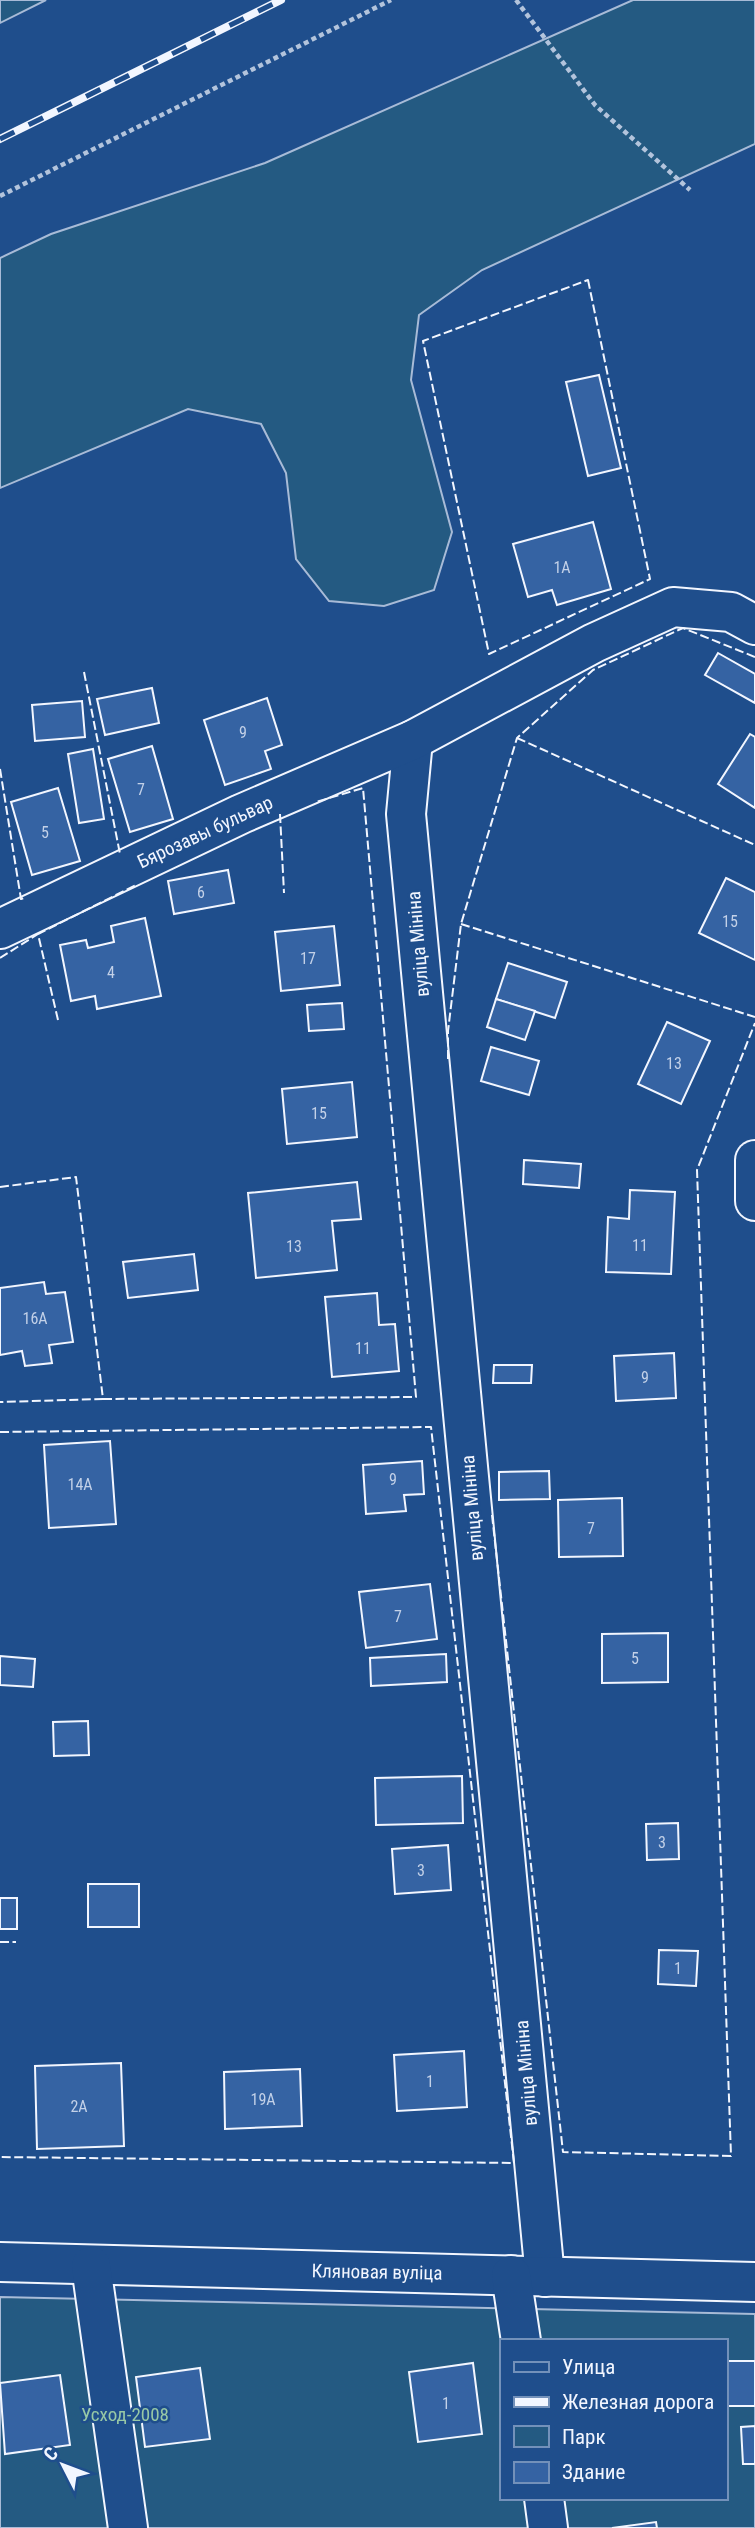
<svg xmlns="http://www.w3.org/2000/svg" width="755" height="2528" font-family="'Roboto Condensed',sans-serif">
  <style>
    .green { fill: #245a82; stroke: #a8bbd7; stroke-width: 2; fill-rule: evenodd }
    .building { fill: #3563a3; stroke: #f2f6ff; stroke-width: 2 }
    .lines { fill: none; stroke-linecap: round; stroke-linejoin: round }
    .minor-casing { stroke: #f2f6ff; stroke-width: 42 }
    .path { stroke: #b3c4dc; stroke-width: 4.5; stroke-dasharray: 5 3.5; stroke-linecap: butt }
    .minor { stroke: #1f4e8c; stroke-width: 38 }
    .rail-casing { stroke: #f2f6ff; stroke-width: 8 }
    .rail { stroke: #1f4e8c; stroke-width: 5; stroke-dasharray: 16; stroke-linecap: butt }
    .fence { stroke: #f2f6ff; stroke-width: 2; stroke-dasharray: 9 3.5; stroke-linecap: butt }
    .labels { text-anchor: middle; dominant-baseline: central; stroke-width: 5; stroke-linejoin: round; paint-order: stroke }
    .number-label { font-size: 16px; fill: #c3d1e8 }
    .street-label { font-size: 19px; fill: #f2f6ff; stroke: #1f4e8c }
    .park-label { font-size: 19px; fill: #97c8a6; stroke: #1f4e8c }
  </style>
  <rect width="100%" height="100%" fill="#1f4e8c"/>
  <g class="green">
    <path d="M0 0H46L0 23Z"/>
    <path d="M633 0H755V144L482 270 419 315 411 380 452 532 434 590 384 606 329 601 296 559 286 473 261 424 188 409 0 488V258L51 234 265 163Z"/>
    <path d="M0 2297 755 2314V2528H0ZM501 2341H725V2498H501Z"/>
  </g>
  <g class="building">
    <path d="M599 375 621 468 588 476 566 382Z"/>
    <path d="M593 522 611 589 557 605 552 590 528 597 513 544Z"/>
    <path d="M718 653 755 674V703L705 675Z"/>
    <path d="M152 688 159 723 105 735 97 699Z"/>
    <path d="M267 698 282 745 265 751 271 769 225 785 204 720Z"/>
    <path d="M82 701 85 737 35 741 32 705Z"/>
    <path d="M750 734 755 737V808L718 784Z"/>
    <path d="M152 746 173 819 130 832 108 759Z"/>
    <path d="M93 749 104 819 79 823 68 754Z"/>
    <path d="M58 788 80 861 32 875 11 802Z"/>
    <path d="M228 870 234 903 174 914 168 881Z"/>
    <path d="M726 878 755 892V960L699 933Z"/>
    <path d="M145 918 161 996 97 1009 95 996 71 1001 60 945 86 940 88 948 114 942 111 926Z"/>
    <path d="M334 926 340 985 281 991 275 932Z"/>
    <path d="M508 963 567 982 555 1018 496 999Z"/>
    <path d="M496 999 535 1011 525 1040 487 1027Z"/>
    <path d="M342 1003 344 1029 309 1031 307 1005Z"/>
    <path d="M667 1022 710 1041 681 1104 638 1084Z"/>
    <path d="M491 1047 539 1061 529 1095 481 1081Z"/>
    <path d="M352 1082 357 1137 287 1144 282 1089Z"/>
    <path d="M524 1160 581 1164 579 1188 523 1184Z"/>
    <path d="M357 1182 361 1219 332 1221 337 1270 256 1278 248 1193Z"/>
    <path d="M630 1190 675 1192 671 1274 606 1272 608 1217 629 1219Z"/>
    <path d="M194 1254 198 1290 128 1298 123 1262Z"/>
    <path d="M44 1282 46 1294 65 1292 73 1342 49 1345 52 1363 25 1366 22 1351 0 1355V1288Z"/>
    <path d="M377 1293 379 1325 395 1324 399 1371 332 1377 325 1297Z"/>
    <path d="M674 1353 676 1398 616 1401 614 1356Z"/>
    <path d="M494 1365H532L531 1383H493Z"/>
    <path d="M110 1441 116 1524 49 1528 44 1445Z"/>
    <path d="M422 1461 424 1494 404 1495 406 1511 366 1514 363 1465Z"/>
    <path d="M549 1471 550 1499 499 1500V1472Z"/>
    <path d="M622 1498 623 1556 559 1557 558 1500Z"/>
    <path d="M430 1584 437 1639 366 1648 359 1592Z"/>
    <path d="M668 1633V1682L602 1683V1634Z"/>
    <path d="M446 1654 447 1682 371 1686 370 1658Z"/>
    <path d="M0 1656 35 1659 33 1687 0 1685Z"/>
    <path d="M88 1721 89 1755 54 1756 53 1722Z"/>
    <path d="M462 1776 463 1823 376 1825 375 1778Z"/>
    <path d="M678 1823 679 1859 647 1860 646 1824Z"/>
    <path d="M448 1845 451 1890 395 1894 392 1849Z"/>
    <rect x="88" y="1884" width="51" height="43"/>
    <rect x="0" y="1898" width="17" height="31"/>
    <path d="M659 1950 698 1951 696 1986 658 1984Z"/>
    <path d="M464 2051 467 2107 397 2111 394 2055Z"/>
    <path d="M121 2063 124 2146 37 2149 35 2066Z"/>
    <path d="M300 2069 302 2126 225 2129 224 2072Z"/>
    <rect x="725" y="2361" width="30" height="45"/>
    <path d="M473 2363 482 2434 418 2442 409 2372Z"/>
    <path d="M200 2368 210 2439 145 2447 136 2377Z"/>
    <path d="M60 2375 70 2445 5 2454 0 2383Z"/>
    <path d="M755 2426V2464H743L741 2427Z"/>
    <path d="M656 2522 657 2528H612Z"/>
  </g>
  <g class="lines">
    <defs>
      <g id="minor">
        <path d="M413 740 406 814 545 2277"/>
        <path d="M0 929 241 814 413 740 594 643 673 607 731 612 755 625"/>
        <path d="M755 1160V1201"/>
        <path d="M0 2262 755 2282"/>
        <path d="M91 2266 128 2528"/>
        <path d="M511 2275 521 2341"/>
        <path d="M544 2498 548 2528"/>
      </g>
    </defs>
    <use href="#minor" class="minor-casing"/>
    <g class="path">
      <path d="M516 0 595 105 690 190"/>
      <path d="M0 196 391 0"/>
    </g>
    <use href="#minor" class="minor"/>
    <defs>
      <path id="rail" d="M0 139 281 0"/>
    </defs>
    <use href="#rail" class="rail-casing"/>
    <use href="#rail" class="rail"/>
    <g class="fence">
      <path d="M588 280 650 579 489 654 423 341Z"/>
      <path d="M84 672 120 854"/>
      <path d="M517 738 755 845"/>
      <path d="M0 769 21 899 24 898"/>
      <path d="M280 814 284 893"/>
      <path d="M461 924 755 1017"/>
      <path d="M0 958 38 934"/>
      <path d="M58 1020 38 934 136 885"/>
      <path d="M448 1059V1031L461 924 517 738 593 670 683 628 755 657"/>
      <path d="M0 1187 76 1177 103 1399 0 1402"/>
      <path d="M103 1399 416 1397 363 788 316 802"/>
      <path d="M0 1432 431 1427 514 2163 0 2157"/>
      <path d="M492 1515 563 2152 731 2156 697 1170 755 1023"/>
      <path d="M0 1942H16"/>
    </g>
  </g>
  <g class="labels">
    <g class="number-label">
      <text x="562" y="567">1А</text>
      <text x="243" y="732">9</text>
      <text x="141" y="789">7</text>
      <text x="45" y="832">5</text>
      <text x="201" y="892">6</text>
      <text x="730" y="921">15</text>
      <text x="308" y="958">17</text>
      <text x="111" y="972">4</text>
      <text x="674" y="1063">13</text>
      <text x="319" y="1113">15</text>
      <text x="640" y="1245">11</text>
      <text x="294" y="1246">13</text>
      <text x="35" y="1318">16А</text>
      <text x="363" y="1348">11</text>
      <text x="645" y="1377">9</text>
      <text x="393" y="1479">9</text>
      <text x="80" y="1484">14А</text>
      <text x="591" y="1528">7</text>
      <text x="398" y="1616">7</text>
      <text x="635" y="1658">5</text>
      <text x="662" y="1842">3</text>
      <text x="421" y="1870">3</text>
      <text x="678" y="1968">1</text>
      <text x="430" y="2081">1</text>
      <text x="263" y="2099">19А</text>
      <text x="79" y="2106">2А</text>
      <text x="446" y="2403">1</text>
    </g>
    <g class="street-label">
      <text transform="translate(205 832) rotate(-25)">Бярозавы бульвар</text>
      <text transform="translate(418 944) rotate(-95)">вуліца Мініна</text>
      <text transform="translate(472 1508) rotate(-95)">вуліца Мініна</text>
      <text transform="translate(526 2073) rotate(-95)">вуліца Мініна</text>
      <text transform="translate(377 2272) rotate(1)">Кляновая вуліца</text>
    </g>
    <g class="park-label">
      <text x="125" y="2414">Усход-2008</text>
    </g>
  </g>
  <rect x="500" y="2339" width="228" height="161" fill="#1f4e8c" stroke="#7391ba" stroke-width="2"/>
  <rect x="514" y="2362" width="35" height="10" fill="#1f4e8c" stroke="#7391ba" stroke-width="2"/>
  <text x="562" y="2374" font-size="21" fill="#f2f6ff">Улица</text>
  <rect x="514" y="2397" width="35" height="10" fill="#f2f6ff" stroke="#7391ba" stroke-width="2"/>
  <text x="562" y="2409" font-size="21" fill="#f2f6ff">Железная дорога</text>
  <rect x="514" y="2426" width="35" height="21" fill="#245a82" stroke="#7391ba" stroke-width="2"/>
  <text x="562" y="2444" font-size="21" fill="#f2f6ff">Парк</text>
  <rect x="514" y="2462" width="35" height="21" fill="#3563a3" stroke="#7391ba" stroke-width="2"/>
  <text x="562" y="2479" font-size="21" fill="#f2f6ff">Здание</text>
  <g transform="translate(63 2465) rotate(312)" stroke="#1f4e8c" stroke-width="5" paint-order="stroke">
  <path d="M0-5L12 26L0 18L-12 26Z" fill="#f2f6ff"/>
  <text y="-10" font-size="19" font-weight="bold" text-anchor="middle" fill="#f2f6ff">С</text>
  </g>
</svg>
